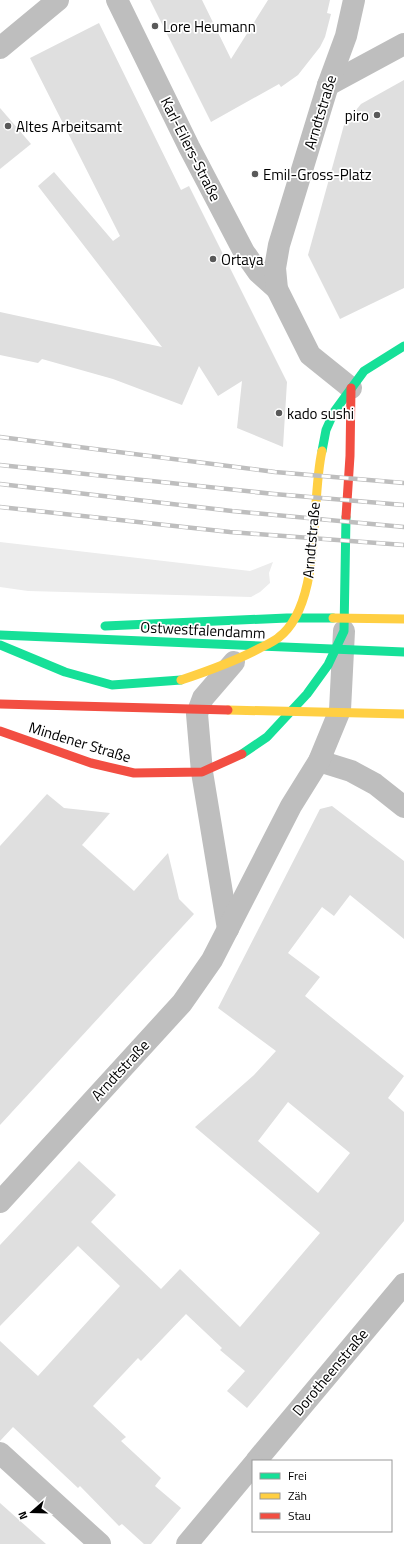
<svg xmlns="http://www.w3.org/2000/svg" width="404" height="1544" font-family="'Titillium Web',sans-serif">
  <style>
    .green { fill: #ececec }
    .building { fill: #dfdfdf; fill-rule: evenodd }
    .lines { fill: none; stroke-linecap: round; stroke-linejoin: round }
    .street { stroke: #bebebe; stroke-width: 22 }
    .fast { stroke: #16e098; stroke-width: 9 }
    .slow { stroke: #ffcf43; stroke-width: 9 }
    .jam { stroke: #f24e42; stroke-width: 9 }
    .rail-casing { stroke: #bebebe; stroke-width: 4.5 }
    .rail { stroke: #fff; stroke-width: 3; stroke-dasharray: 9; stroke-linecap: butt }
    .poi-dot { fill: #595959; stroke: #fff; stroke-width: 1.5 }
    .labels { text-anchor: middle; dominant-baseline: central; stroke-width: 3.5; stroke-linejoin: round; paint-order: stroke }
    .poi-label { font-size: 15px; fill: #000; stroke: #fff; text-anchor: start }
    .street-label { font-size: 15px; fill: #000; stroke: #fff }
  </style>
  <rect width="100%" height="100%" fill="#fff"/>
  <path class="green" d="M0 542 250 571 273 562 269 573 270 583 260 592 251 597 28 591 0 587Z"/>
  <g class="building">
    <path d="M150 0H202L231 59 268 0H330L327 13 331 14 325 37 320 47 298 75 281 87 279 84 211 122Z"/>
    <path d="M99 23 181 190 189 186 287 382 283 447 237 428 242 381 218 396 199 366 182 405 113 379 42 359 38 363 0 355V312L162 347 38 186 54 172 113 241 120 236 30 58Z"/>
    <path d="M404 80V288L340 319 308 255 344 125 361 104Z"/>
    <path d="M0 108 31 144 0 169Z"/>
    <path d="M47 794 64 808 110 813 82 845 134 891 168 853 179 899 194 914 0 1125V846Z"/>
    <path d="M332 806 404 861V939L350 895 334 916 322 907 288 953 320 977 305 996 404 1076 388 1098 404 1112V1221L247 1408 227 1391 245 1371 220 1350 222 1348 186 1314 141 1361 138 1358 93 1406 126 1437 121 1441 161 1478 155 1486 181 1508 151 1544H144L122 1524 119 1526 80 1486 78 1488 13 1427 0 1441V1341L38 1376 120 1286 78 1246 0 1326V1245L79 1161 116 1195 91 1222 161 1289 180 1269 240 1327 320 1233 195 1127 254 1075 276 1051 218 1008 320 809ZM288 1102 350 1153 318 1193 258 1141Z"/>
    <path d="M0 1503 46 1544H0Z"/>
  </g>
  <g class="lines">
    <g class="street">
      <path d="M117 0 189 147 244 252 258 272 277 289"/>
      <path d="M0 48 58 0"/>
      <path d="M328 85 404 44"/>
      <path d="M351 388 310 355 277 289 275 268 279 245 328 85 346 36 354 0"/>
      <path d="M319 761 351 771 375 784 404 807"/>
      <path d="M228 929 202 772 197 714 203 698 234 662"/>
      <path d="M0 1202 182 1003 212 960 291 806 319 761 340 710 344 631"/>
      <path d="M0 1453 100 1544"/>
      <path d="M256 1461 404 1284"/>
      <path d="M187 1544 253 1465"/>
    </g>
    <g class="fast">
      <path d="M322 451 326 430 334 412 364 371 404 346"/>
      <path d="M105 626 287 618H333"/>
      <path d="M0 635 404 652"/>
      <path d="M0 645 65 672 112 685 181 680"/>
      <path d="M242 754 267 737 307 694 328 665 344 631 346 517"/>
    </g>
    <g class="slow">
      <path d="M333 618 404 619"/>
      <path d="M181 680C208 671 234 662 260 648 266 645 273 642 278 638 323 605 310 502 322 451"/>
      <path d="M228 710 404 714"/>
    </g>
    <g class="jam">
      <path d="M346 517 350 456 351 388"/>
      <path d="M0 704 228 710"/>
      <path d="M0 731 91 763 134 773 202 772 242 754"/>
    </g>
    <defs>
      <g id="rail">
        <path d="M0 437 275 472 404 483"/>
        <path d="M0 465 274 494 404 505"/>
        <path d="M0 484 232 511 404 527"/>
        <path d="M0 507 230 532 404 545"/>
      </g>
    </defs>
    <use href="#rail" class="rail-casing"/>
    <use href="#rail" class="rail"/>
  </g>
  <g class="poi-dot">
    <circle cx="155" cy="26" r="4"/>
    <circle cx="377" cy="115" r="4"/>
    <circle cx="8" cy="126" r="4"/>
    <circle cx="255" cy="174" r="4"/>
    <circle cx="213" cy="259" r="4"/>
    <circle cx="279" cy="413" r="4"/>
  </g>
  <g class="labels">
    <g class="poi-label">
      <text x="163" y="26">Lore Heumann</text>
      <text x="369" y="115" text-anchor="end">piro</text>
      <text x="16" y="126">Altes Arbeitsamt</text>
      <text x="263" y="174">Emil-Gross-Platz</text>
      <text x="221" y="259">Ortaya</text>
      <text x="287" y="413">kado sushi</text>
    </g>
    <g class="street-label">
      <text transform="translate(320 112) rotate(-73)">Arndtstraße</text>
      <text transform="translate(191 149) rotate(63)">Karl-Eilers-Straße</text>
      <text transform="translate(311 540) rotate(-85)">Arndtstraße</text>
      <text transform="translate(203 630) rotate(3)">Ostwestfalendamm</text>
      <text transform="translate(80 742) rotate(17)">Mindener Straße</text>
      <text transform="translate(120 1070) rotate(-47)">Arndtstraße</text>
      <text transform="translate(330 1372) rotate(-50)">Dorotheenstraße</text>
    </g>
  </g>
  <rect x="252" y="1460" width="140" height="72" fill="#ffffff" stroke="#999999"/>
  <rect x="260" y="1473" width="20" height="6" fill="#16e098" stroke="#999999"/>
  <text x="288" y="1480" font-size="12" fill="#000000">Frei</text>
  <rect x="260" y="1493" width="20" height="6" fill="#ffcf43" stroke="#999999"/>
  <text x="288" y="1500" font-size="12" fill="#000000">Zäh</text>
  <rect x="260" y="1513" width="20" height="6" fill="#f24e42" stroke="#999999"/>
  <text x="288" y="1520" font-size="12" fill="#000000">Stau</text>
  <g transform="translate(32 1512) rotate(250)" stroke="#ffffff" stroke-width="3" paint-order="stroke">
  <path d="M0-3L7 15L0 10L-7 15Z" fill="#000000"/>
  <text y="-6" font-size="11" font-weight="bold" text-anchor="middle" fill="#000000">N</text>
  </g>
</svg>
